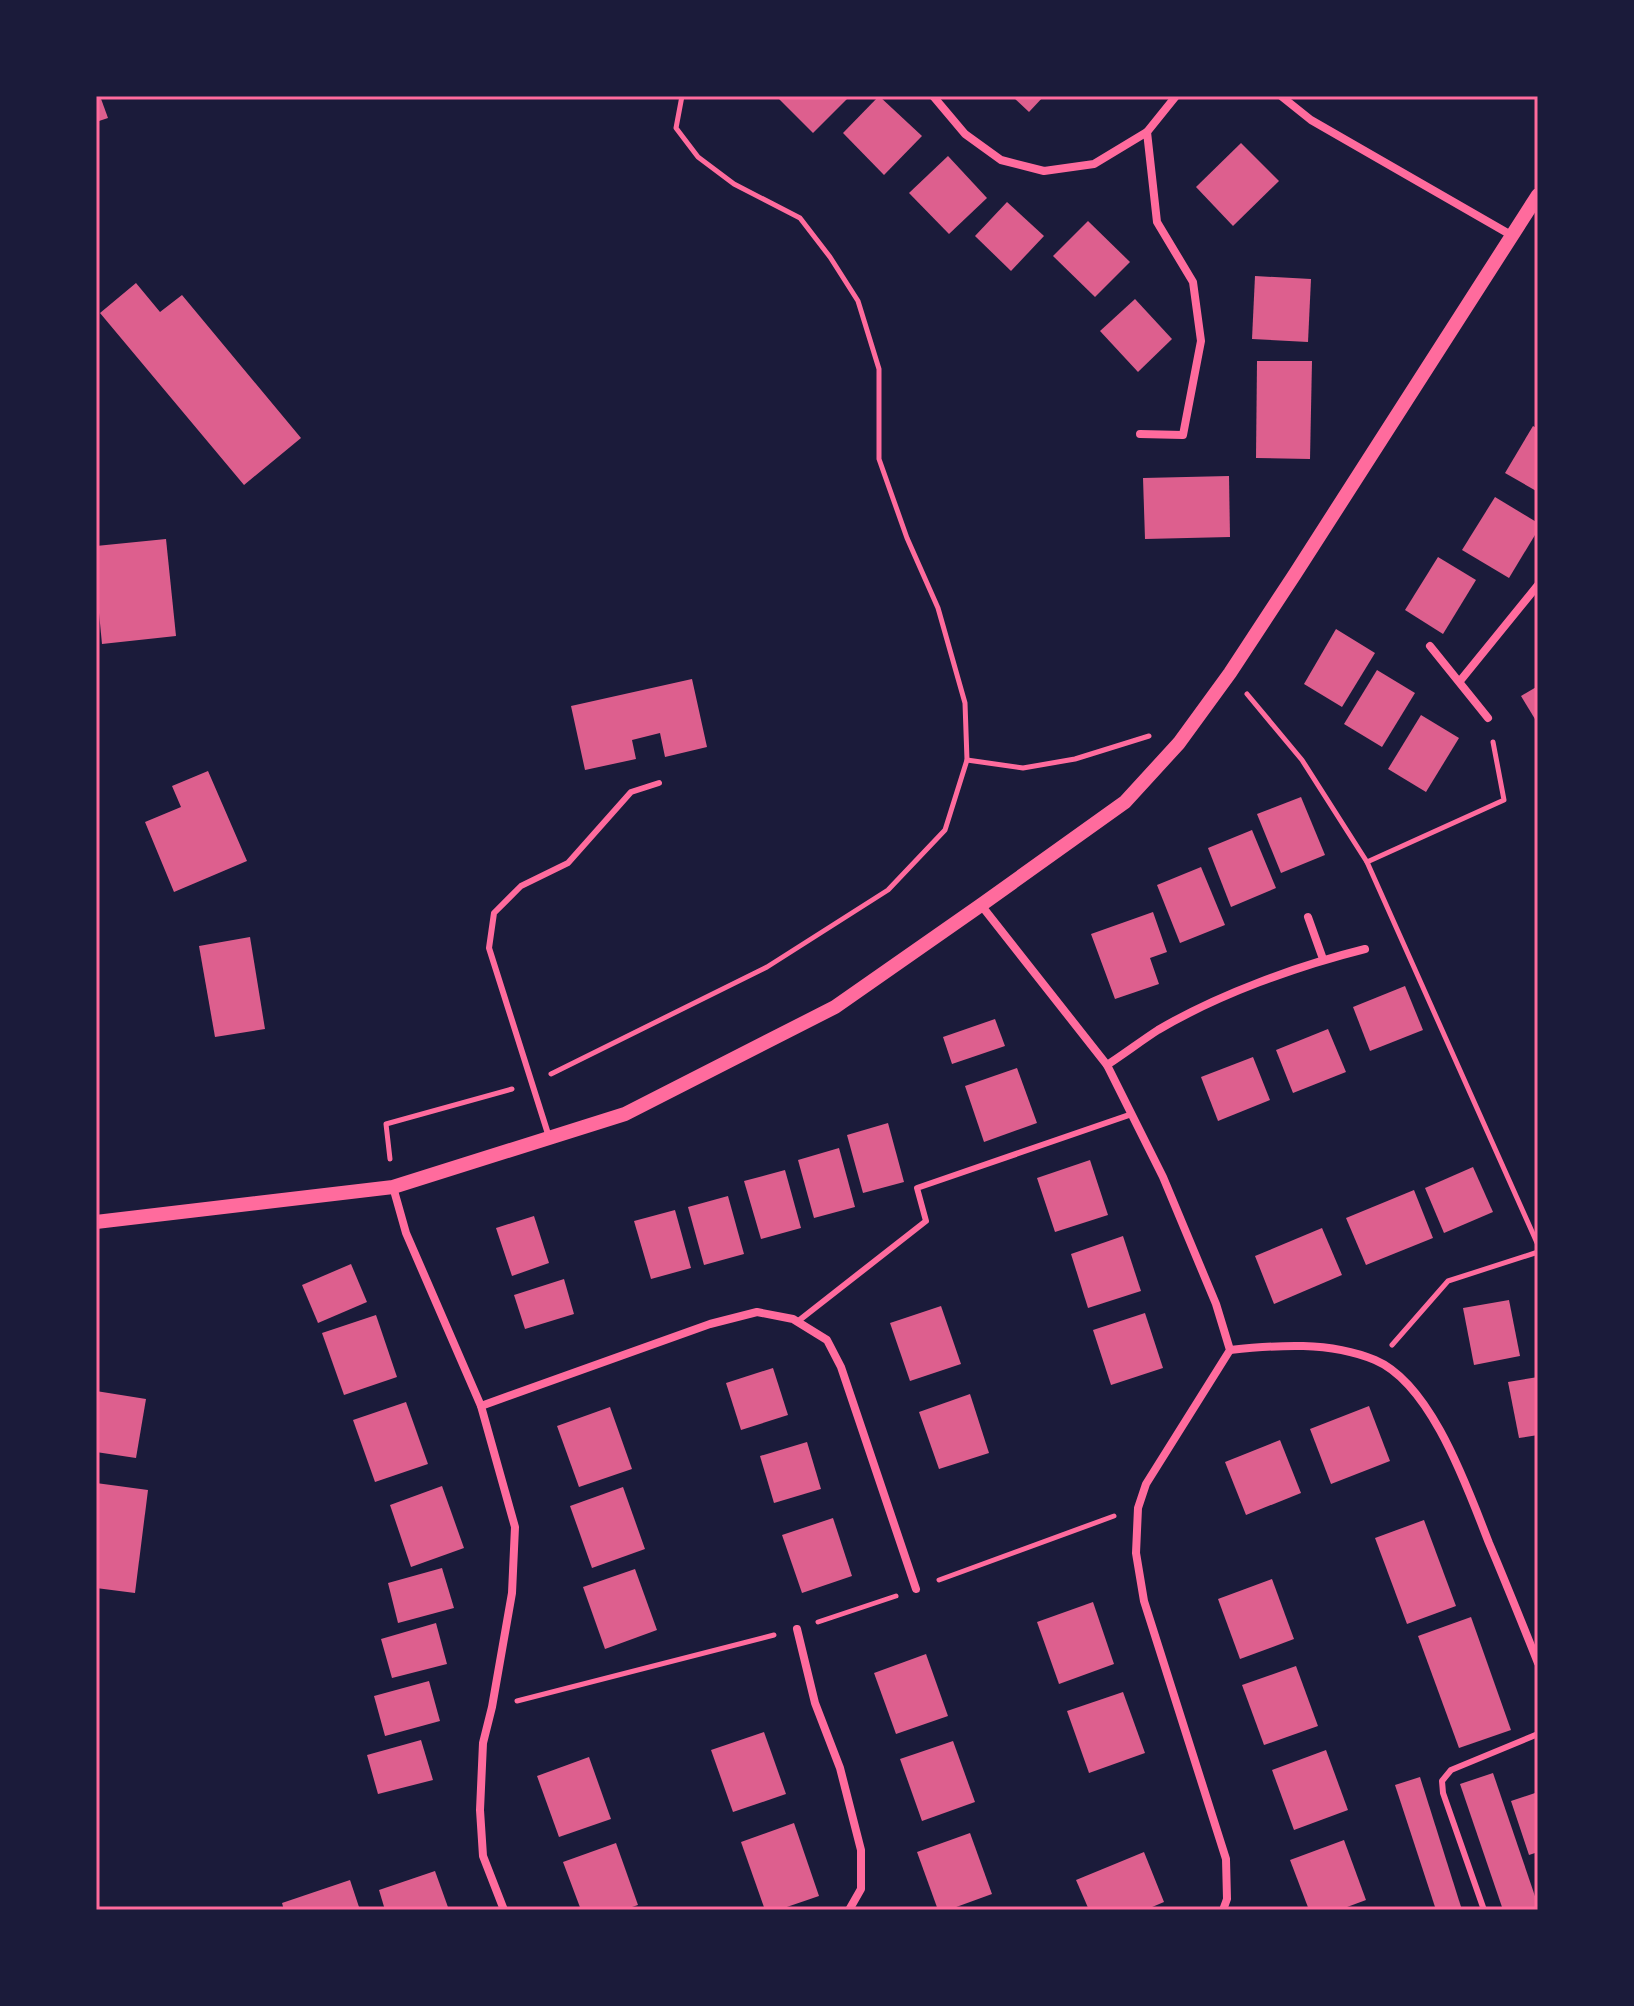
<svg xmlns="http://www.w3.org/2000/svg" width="1634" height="2006" font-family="'DejaVu Sans',sans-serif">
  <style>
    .building { fill: #dd5f8e }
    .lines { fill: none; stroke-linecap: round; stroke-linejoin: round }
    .path { stroke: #ff6b9d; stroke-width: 5 }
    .service { stroke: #ff6b9d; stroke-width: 6 }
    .minor { stroke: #ff6b9d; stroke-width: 8 }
    .tertiary { stroke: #ff6b9d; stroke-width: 14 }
    .neatline { fill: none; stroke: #ff6b9d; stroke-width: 3 }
  </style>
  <rect width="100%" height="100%" fill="#1b1b3a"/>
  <g class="building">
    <path d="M96 96H100L108 118 96 122Z"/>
    <path d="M776 96H850L813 133Z"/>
    <path d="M879 96 922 136 884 175 843 133Z"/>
    <path d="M1012 96H1044L1029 112Z"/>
    <path d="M1241 143 1279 181 1233 226 1196 187Z"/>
    <path d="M948 156 987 198 949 234 909 193Z"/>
    <path d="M1007 202 1044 236 1011 271 975 236Z"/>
    <path d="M1088 221 1130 262 1095 297 1053 256Z"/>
    <path d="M1255 276 1311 279 1308 342 1252 339Z"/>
    <path d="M136 283 160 312 182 295 301 438 244 485 100 313Z"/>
    <path d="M1135 299 1172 339 1138 372 1100 331Z"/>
    <path d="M1257 361H1312L1310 459 1256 458Z"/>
    <path d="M1533 426 1538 429V492L1505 473Z"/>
    <path d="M1229 476 1230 537 1145 539 1143 478Z"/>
    <path d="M1495 497 1538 523V530L1509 578 1462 550Z"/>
    <path d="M166 539 176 636 102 644 96 582V546Z"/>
    <path d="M1438 557 1476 580 1443 634 1405 610Z"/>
    <path d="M1336 629 1375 653 1342 707 1304 684Z"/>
    <path d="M1377 670 1415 693 1382 747 1344 724Z"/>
    <path d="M692 679 707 747 665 757 660 733 632 740 636 759 585 770 571 706Z"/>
    <path d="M1538 686V724L1521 696Z"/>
    <path d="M1421 715 1459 738 1426 792 1388 769Z"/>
    <path d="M208 771 247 861 174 892 145 822 181 807 172 786Z"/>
    <path d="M1301 797 1325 855 1281 873 1257 814Z"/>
    <path d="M1252 830 1276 888 1231 907 1208 848Z"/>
    <path d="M1201 867 1225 925 1180 943 1157 885Z"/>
    <path d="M1153 912 1167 952 1150 958 1159 984 1115 999 1091 934Z"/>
    <path d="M250 937 265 1029 215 1037 199 946Z"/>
    <path d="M1405 986 1423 1030 1370 1051 1353 1007Z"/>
    <path d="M995 1019 1005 1046 952 1064 943 1037Z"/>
    <path d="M1328 1029 1346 1072 1293 1093 1276 1050Z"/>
    <path d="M1253 1057 1270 1100 1218 1121 1201 1077Z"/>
    <path d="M1017 1068 1037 1123 984 1142 965 1086Z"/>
    <path d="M888 1123 904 1182 863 1193 847 1135Z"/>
    <path d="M839 1148 855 1207 814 1218 798 1160Z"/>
    <path d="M1090 1160 1108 1215 1055 1232 1037 1178Z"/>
    <path d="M1473 1167 1493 1212 1444 1233 1425 1188Z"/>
    <path d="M785 1170 801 1228 761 1239 744 1181Z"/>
    <path d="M1414 1190 1433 1238 1366 1265 1346 1218Z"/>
    <path d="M728 1196 744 1254 704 1265 688 1207Z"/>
    <path d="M675 1210 691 1268 651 1279 634 1221Z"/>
    <path d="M534 1216 549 1263 512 1276 496 1228Z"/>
    <path d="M1322 1228 1342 1275 1274 1304 1255 1256Z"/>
    <path d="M1123 1236 1141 1291 1088 1308 1071 1254Z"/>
    <path d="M351 1264 367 1302 318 1323 302 1285Z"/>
    <path d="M564 1279 574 1314 525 1329 514 1295Z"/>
    <path d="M1509 1300 1520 1356 1474 1365 1463 1308Z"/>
    <path d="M941 1306 961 1364 910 1381 890 1323Z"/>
    <path d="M1145 1313 1163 1368 1111 1385 1093 1330Z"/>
    <path d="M376 1315 397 1377 344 1395 322 1333Z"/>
    <path d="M773 1368 788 1415 741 1430 726 1383Z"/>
    <path d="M1538 1377V1435L1519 1438 1508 1382Z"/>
    <path d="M96 1391 146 1399 136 1458 96 1452Z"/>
    <path d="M970 1394 989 1453 939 1469 919 1412Z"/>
    <path d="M406 1402 428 1464 375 1482 353 1420Z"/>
    <path d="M1369 1406 1390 1461 1331 1484 1310 1429Z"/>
    <path d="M610 1407 632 1469 579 1487 557 1426Z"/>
    <path d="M1280 1440 1301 1493 1246 1515 1225 1462Z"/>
    <path d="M807 1442 821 1489 774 1503 760 1456Z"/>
    <path d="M96 1483 148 1490 135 1593 96 1588Z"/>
    <path d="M442 1486 464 1548 411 1567 390 1505Z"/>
    <path d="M623 1487 645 1549 592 1568 570 1506Z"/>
    <path d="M833 1518 852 1576 802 1593 782 1535Z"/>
    <path d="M1424 1520 1456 1606 1407 1624 1375 1538Z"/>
    <path d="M442 1568 454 1608 398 1623 388 1583Z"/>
    <path d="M635 1569 657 1630 605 1649 583 1587Z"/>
    <path d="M1272 1579 1294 1639 1240 1659 1218 1599Z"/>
    <path d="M1093 1602 1114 1664 1059 1684 1037 1622Z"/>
    <path d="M1471 1617 1511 1730 1459 1748 1418 1636Z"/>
    <path d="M436 1623 447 1664 392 1678 381 1639Z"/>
    <path d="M926 1654 948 1716 896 1734 874 1673Z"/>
    <path d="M1296 1666 1318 1726 1264 1745 1242 1685Z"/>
    <path d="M429 1681 440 1721 385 1736 374 1696Z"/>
    <path d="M1123 1692 1145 1753 1089 1773 1067 1711Z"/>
    <path d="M764 1732 786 1794 733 1812 711 1750Z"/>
    <path d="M421 1740 433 1780 378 1794 367 1755Z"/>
    <path d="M953 1741 975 1802 922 1821 900 1759Z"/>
    <path d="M1326 1750 1348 1810 1294 1830 1272 1770Z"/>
    <path d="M589 1757 611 1819 559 1837 537 1776Z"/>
    <path d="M1493 1773 1538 1905V1909L1535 1910H1503L1460 1784Z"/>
    <path d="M1420 1777 1462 1910H1436L1395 1785Z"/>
    <path d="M1538 1792V1852L1529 1855 1511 1801Z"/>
    <path d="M794 1823 819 1896 778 1910H765L741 1842Z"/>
    <path d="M970 1833 992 1894 948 1910H938L917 1852Z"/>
    <path d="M1344 1840 1366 1900 1339 1910H1309L1290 1860Z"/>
    <path d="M616 1843 638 1905 623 1910H581L563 1862Z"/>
    <path d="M1144 1852 1164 1902 1145 1910H1089L1076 1880Z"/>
    <path d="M435 1871 449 1910H385L379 1890Z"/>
    <path d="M350 1880 360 1910H284L282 1903Z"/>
  </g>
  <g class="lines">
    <g class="path">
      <path d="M1247 694 1302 760 1367 862 1538 1245"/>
      <path d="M967 760 1023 768 1075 759 1149 736"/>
      <path d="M1367 862 1504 800 1493 742"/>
      <path d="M551 1074 767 967 888 890 945 830 967 760 965 703 938 608 907 538 879 459V369L858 301 830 257 800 218 734 184 698 157 676 128 682 96"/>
      <path d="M390 1159 386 1124 512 1089"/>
      <path d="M1392 1345 1448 1281 1538 1252"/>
      <path d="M939 1580 1114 1516"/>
      <path d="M818 1622 896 1596"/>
      <path d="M517 1701 774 1635"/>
    </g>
    <g class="service">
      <path d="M549 1137 489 948 494 913 521 886 568 863 631 792 659 783"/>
      <path d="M797 1322 926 1221 917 1188 1132 1114"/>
      <path d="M1484 1910 1443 1793 1442 1781 1451 1770 1538 1734"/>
    </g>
    <g class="minor">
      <path d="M933 96 965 134 1001 160 1044 171 1094 164 1147 132 1157 222 1193 282 1201 341 1183 435 1140 434"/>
      <path d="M1281 96 1311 120 1511 235"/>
      <path d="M1147 132 1176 96"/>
      <path d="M1430 646 1488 718"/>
      <path d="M1460 681 1538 585"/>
      <path d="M981 905 1107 1065 1163 1177 1216 1304 1230 1350 1146 1484 1138 1508 1136 1553 1144 1601 1226 1859 1227 1899 1223 1910"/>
      <path d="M1308 917 1323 959"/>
      <path d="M1107 1065C1124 1054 1141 1041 1158 1030 1219 994 1297 966 1365 949"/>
      <path d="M393 1187 406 1233 481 1406 515 1527 512 1593 492 1707 483 1743 480 1810 483 1856 504 1910"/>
      <path d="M1230 1350C1278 1345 1329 1341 1375 1360 1432 1384 1468 1490 1489 1543 1506 1583 1522 1623 1538 1663"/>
      <path d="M481 1406 710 1324 757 1312 793 1319 827 1340 841 1367 916 1589"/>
      <path d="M797 1629 815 1703 840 1768 861 1850V1889L849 1910"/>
    </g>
    <path class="tertiary" d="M96 1222 393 1187 625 1114 835 1007 981 905 1125 802 1179 743 1230 673 1295 574 1538 195"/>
  </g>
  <rect width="1634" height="2006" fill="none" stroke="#1b1b3a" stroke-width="196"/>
  <rect x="98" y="98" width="1438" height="1810" class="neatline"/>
</svg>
